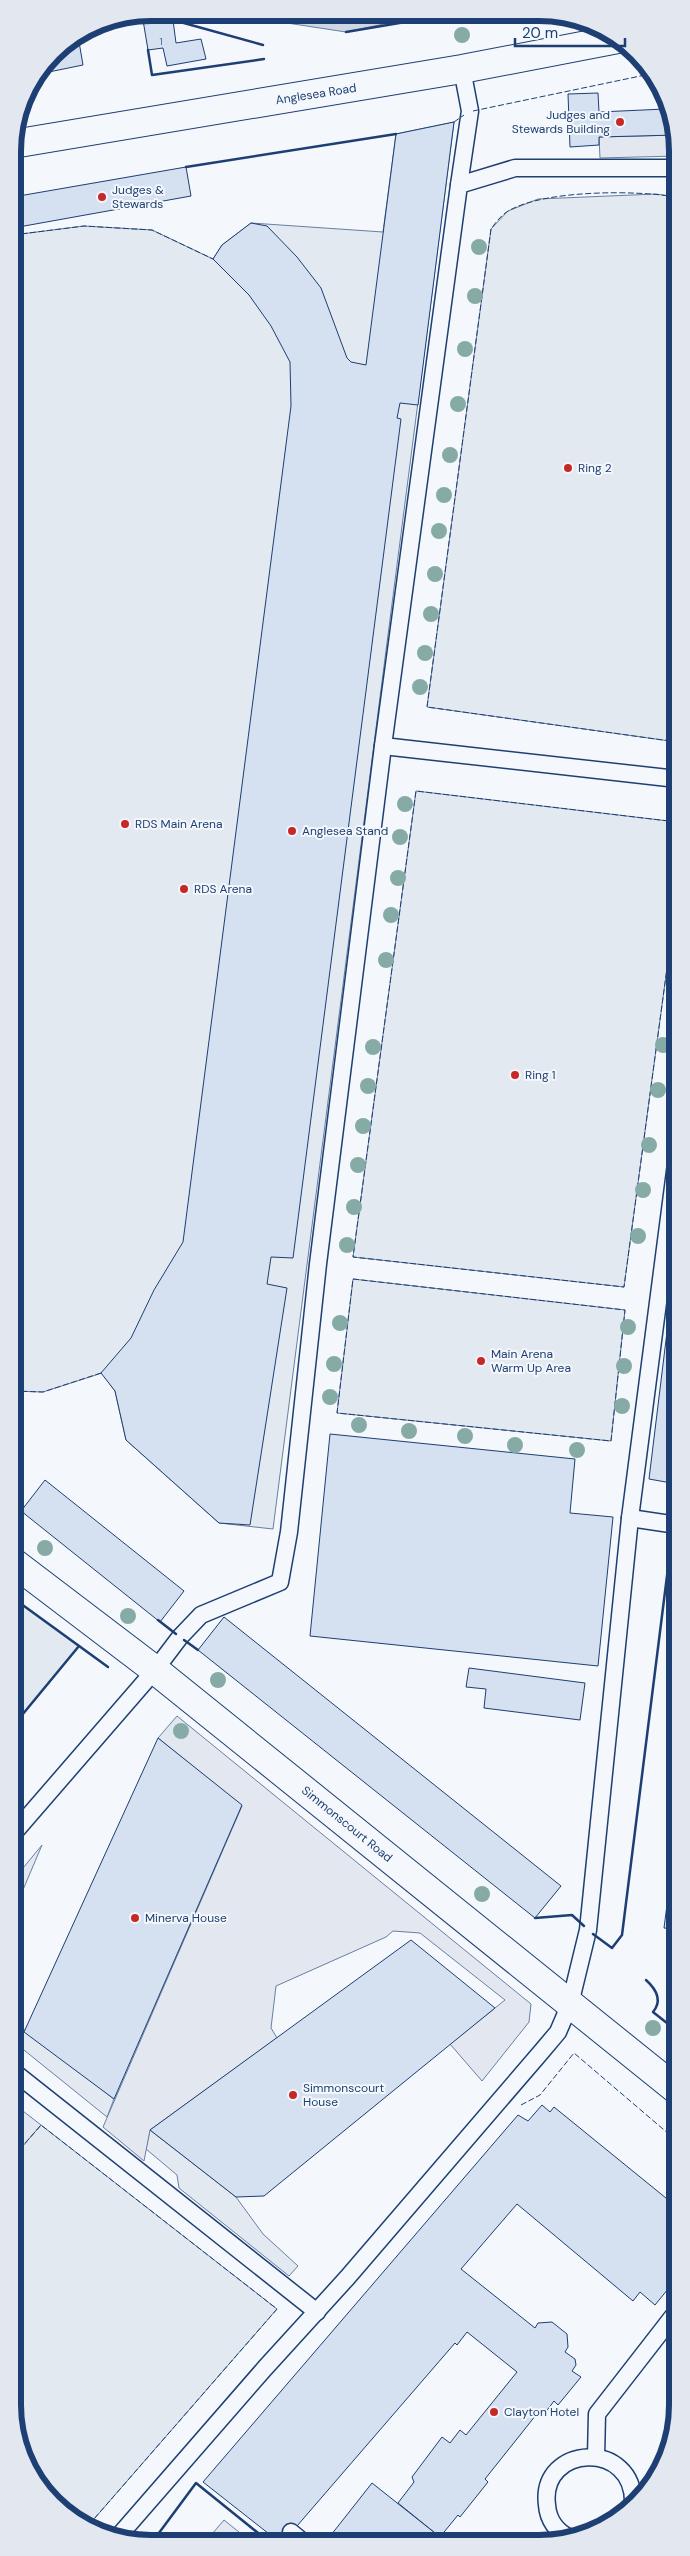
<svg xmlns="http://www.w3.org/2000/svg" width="690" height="2556" font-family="'DM Sans',sans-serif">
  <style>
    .green { fill: #e3e9f0; stroke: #687fa3 }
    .parking { fill: #e3e8f0; stroke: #687fa3 }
    .water { fill: #cfd7e4; stroke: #687fa3 }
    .building { fill: #d5e0f0; stroke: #1d3f73 }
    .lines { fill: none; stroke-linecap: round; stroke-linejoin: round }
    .lane-casing { stroke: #1d3f73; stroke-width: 19 }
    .street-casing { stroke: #1d3f73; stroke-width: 30 }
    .secondary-casing { stroke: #1d3f73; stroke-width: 30 }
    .lane { stroke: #f4f7fb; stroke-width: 16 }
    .street { stroke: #f4f7fb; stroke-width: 28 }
    .secondary { stroke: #f4f7fb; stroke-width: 28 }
    .fence { stroke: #1d3f73; stroke-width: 1; stroke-dasharray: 6 2.5; stroke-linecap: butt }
    .wall { stroke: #1d3f73; stroke-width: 2.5 }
    .tree { fill: #86aba6 }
    .poi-dot { fill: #c62828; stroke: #f4f7fb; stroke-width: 2 }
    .labels { text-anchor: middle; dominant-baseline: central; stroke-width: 4; stroke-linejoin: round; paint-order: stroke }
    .number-label { font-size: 10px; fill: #4b6792 }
    .street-label { font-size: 12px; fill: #1d3f73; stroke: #f4f7fb }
    .poi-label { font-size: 12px; fill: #1d3f73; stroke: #f4f7fb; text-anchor: start }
    .rim { fill: none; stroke: #1d3f73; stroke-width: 6 }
  </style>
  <rect width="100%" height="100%" fill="#f4f7fb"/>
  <g class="green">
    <path d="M454 122 273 1529 219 1523 126 1440 115 1391 102 1373 43 1392 13 1391V235L84 226 152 230 213 259 222 245 251 223 383 232 396 134Z"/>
    <path d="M656 194 676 197 677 742 427 707 491 229 508 211 538 199Z"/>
    <path d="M416 791 677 822V894L624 1287 353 1257Z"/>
    <path d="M353 1279 625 1310 611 1441 337 1413Z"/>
    <path d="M13 1598 79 1646 22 1715 13 1708Z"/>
    <path d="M42 1845 14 1911V1879Z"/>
    <path d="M14 2026 25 2030 114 2099 107 2117 14 2042Z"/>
    <path d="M41 2125 277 2309 87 2527 47 2497 14 2424V2156Z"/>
    <path d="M150 2130 236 2197 263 2234 298 2266 289 2276 179 2188 177 2175 146 2149Z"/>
    <path d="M224 2520 250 2541H206Z"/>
  </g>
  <g class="parking">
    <path d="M676 135V156L600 158 599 137Z"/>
    <path d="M177 1716 531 2004 529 2022 482 2081 450 2044 505 2000 420 1933 393 1931 386 1937 276 1986 271 2028 277 2038 150 2130 144 2161 103 2127 242 1806 158 1738Z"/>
    <path d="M14 2104 41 2125 14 2156Z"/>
  </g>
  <path class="water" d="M253 13 431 14 346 32 287 23Z"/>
  <g class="building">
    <path d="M146 13 173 20 176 43 201 39 206 59 167 66 163 48 148 50 142 14Z"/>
    <path d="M78 36 83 65 39 74 53 53Z"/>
    <path d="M598 93 599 112 665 109 676 135 599 137V145L570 147 568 94Z"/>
    <path d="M454 122 418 405 400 403 397 418 401 419 293 1258 271 1257 267 1284 287 1288 250 1525 219 1523 126 1440 115 1391 101 1373 131 1338 154 1290 183 1242 291 406 290 362 271 326 249 295 213 259 222 245 251 223 267 226 297 257 321 288 347 358 351 362 366 365 396 134Z"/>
    <path d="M186 167 191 196 13 228V197Z"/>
    <path d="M677 1250V1484L649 1479Z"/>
    <path d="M330 1434 575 1459 570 1513 613 1517 598 1666 310 1636Z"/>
    <path d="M45 1480 184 1591 160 1622 21 1511Z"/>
    <path d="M224 1617 561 1886 535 1918 198 1650Z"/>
    <path d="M469 1668 585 1683 580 1720 484 1708 486 1689 466 1687Z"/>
    <path d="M158 1738 242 1805 114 2099 24 2032Z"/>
    <path d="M677 1827V1929L664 1928Z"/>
    <path d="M411 1940 495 2008 264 2196 236 2197 150 2130Z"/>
    <path d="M542 2105 550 2112 554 2107 677 2207V2278L655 2305 640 2292 633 2301 517 2204 461 2269 535 2328 538 2323 552 2322 567 2334 568 2347 565 2352 575 2359 576 2365 572 2371 581 2377 558 2405 554 2401 545 2413 540 2410 485 2479 488 2482 460 2517 458 2515 440 2537 398 2503 414 2482 412 2477 442 2437 450 2443 460 2430 466 2435 517 2372 467 2332 457 2345 455 2343 284 2541H278L203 2482 518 2115 528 2121Z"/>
    <path d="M372 2483 440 2537 447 2542H339L331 2535Z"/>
  </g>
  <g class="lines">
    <defs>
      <g id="lane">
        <path d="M676 168H515L459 185 383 746 677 779"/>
        <path d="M459 185 470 111 462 69"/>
        <path d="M630 1518 677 1525"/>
        <path d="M13 1834 155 1670 180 1637 201 1615 280 1582 289 1532 318 1264 383 746"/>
        <path d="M14 2072 317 2312"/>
        <path d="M596 2457 597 2414 677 2311"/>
        <path d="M291 2532 302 2541"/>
        <path d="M117 2538 265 2368 347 2278 542 2051 558 2032 570 2004 588 1930 630 1518 677 1156"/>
        <path d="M570 2538C557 2532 548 2520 547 2505 539 2444 636 2439 633 2505"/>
      </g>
      <path id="street" d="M13 1562 155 1670 677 2090"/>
      <path id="secondary" d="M13 144 462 69 618 39"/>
    </defs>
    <use href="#lane" class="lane-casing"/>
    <use href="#street" class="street-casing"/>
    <use href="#secondary" class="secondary-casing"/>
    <use href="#lane" class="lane"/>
    <use href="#street" class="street"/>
    <use href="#secondary" class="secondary"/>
    <g class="fence">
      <path d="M473 111 650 74"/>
      <path d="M454 122 464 115"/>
      <path d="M676 197C636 190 546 190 510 210 502 214 496 222 491 229L427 707 677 742"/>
      <path d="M13 235 84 226 152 230 213 259"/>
      <path d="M677 822 416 791 353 1257 624 1287 677 894"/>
      <path d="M353 1279 625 1310 611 1441 337 1413Z"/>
      <path d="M13 1391 43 1392 101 1373"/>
      <path d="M521 2105 540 2095 574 2053 677 2141"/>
      <path d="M14 2156 41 2125 277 2309 87 2527"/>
    </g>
    <g class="wall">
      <path d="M173 20 263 45"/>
      <path d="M346 32 453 14"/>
      <path d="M148 50 152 75 264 59"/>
      <path d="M186 167 396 134"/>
      <path d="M13 1505 23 1513"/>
      <path d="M13 1598 108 1667"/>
      <path d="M158 1620 176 1634"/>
      <path d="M184 1640 198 1650"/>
      <path d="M13 1726 79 1646"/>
      <path d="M535 1918 572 1915 584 1926"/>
      <path d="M593 1934 612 1948 622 1935 672 1536 677 1537"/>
      <path d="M646 1980C656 1989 663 2000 653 2012L677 2031"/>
      <path d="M153 2541 196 2483 268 2541"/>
    </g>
  </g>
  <g class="tree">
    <circle cx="462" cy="35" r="8"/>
    <circle cx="479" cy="247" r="8"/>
    <circle cx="475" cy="296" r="8"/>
    <circle cx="465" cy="349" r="8"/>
    <circle cx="458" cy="404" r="8"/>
    <circle cx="450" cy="455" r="8"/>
    <circle cx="444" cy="495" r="8"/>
    <circle cx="439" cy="531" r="8"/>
    <circle cx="435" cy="574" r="8"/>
    <circle cx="431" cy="614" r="8"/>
    <circle cx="425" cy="653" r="8"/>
    <circle cx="420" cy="687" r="8"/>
    <circle cx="405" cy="804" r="8"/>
    <circle cx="400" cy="837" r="8"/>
    <circle cx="398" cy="878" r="8"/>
    <circle cx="391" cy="915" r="8"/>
    <circle cx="386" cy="960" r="8"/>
    <circle cx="663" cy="1045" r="8"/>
    <circle cx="373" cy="1047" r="8"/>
    <circle cx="368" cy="1086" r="8"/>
    <circle cx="658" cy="1090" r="8"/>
    <circle cx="363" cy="1126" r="8"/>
    <circle cx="649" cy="1145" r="8"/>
    <circle cx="358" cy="1165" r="8"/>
    <circle cx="643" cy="1190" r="8"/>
    <circle cx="354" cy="1207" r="8"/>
    <circle cx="638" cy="1236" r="8"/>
    <circle cx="347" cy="1245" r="8"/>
    <circle cx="340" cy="1323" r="8"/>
    <circle cx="628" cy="1327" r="8"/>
    <circle cx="334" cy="1364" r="8"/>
    <circle cx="624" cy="1366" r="8"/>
    <circle cx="330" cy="1397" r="8"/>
    <circle cx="622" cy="1406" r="8"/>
    <circle cx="359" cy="1425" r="8"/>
    <circle cx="409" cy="1431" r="8"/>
    <circle cx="465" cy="1436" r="8"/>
    <circle cx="515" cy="1445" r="8"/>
    <circle cx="577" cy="1450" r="8"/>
    <circle cx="45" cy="1548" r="8"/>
    <circle cx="128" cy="1616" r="8"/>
    <circle cx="218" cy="1680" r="8"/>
    <circle cx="181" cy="1731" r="8"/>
    <circle cx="482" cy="1894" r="8"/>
    <circle cx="653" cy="2028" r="8"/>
  </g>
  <g class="poi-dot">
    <circle cx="620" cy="122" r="5"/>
    <circle cx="102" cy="197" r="5"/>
    <circle cx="568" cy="468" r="5"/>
    <circle cx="125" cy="824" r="5"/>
    <circle cx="292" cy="831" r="5"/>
    <circle cx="184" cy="889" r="5"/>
    <circle cx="515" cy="1075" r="5"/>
    <circle cx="481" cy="1361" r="5"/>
    <circle cx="135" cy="1918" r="5"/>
    <circle cx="293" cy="2095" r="5"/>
    <circle cx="494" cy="2412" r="5"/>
  </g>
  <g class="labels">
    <g class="number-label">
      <text x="161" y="41">1</text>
    </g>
    <g class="street-label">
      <text transform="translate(316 94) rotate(-9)">Anglesea Road</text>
      <text transform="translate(347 1824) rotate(39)">Simmonscourt Road</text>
    </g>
    <g class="poi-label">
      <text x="610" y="115" text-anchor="end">Judges and<tspan x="610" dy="14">Stewards Building</tspan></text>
      <text x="112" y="190">Judges &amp;<tspan x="112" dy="14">Stewards</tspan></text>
      <text x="578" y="468">Ring 2</text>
      <text x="135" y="824">RDS Main Arena</text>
      <text x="302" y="831">Anglesea Stand</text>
      <text x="194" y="889">RDS Arena</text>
      <text x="525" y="1075">Ring 1</text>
      <text x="491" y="1354">Main Arena<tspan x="491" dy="14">Warm Up Area</tspan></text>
      <text x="145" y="1918">Minerva House</text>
      <text x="303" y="2088">Simmonscourt<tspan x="303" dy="14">House</tspan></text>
      <text x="504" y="2412">Clayton Hotel</text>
    </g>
  </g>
  <path d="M0 0H690V2556H0ZM151 21H539A130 130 0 0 1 669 151V2405A130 130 0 0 1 539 2535H151A130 130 0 0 1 21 2405V151A130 130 0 0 1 151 21Z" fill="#e3e8f0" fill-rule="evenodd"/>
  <path class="rim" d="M151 21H539A130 130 0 0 1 669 151V2405A130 130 0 0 1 539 2535H151A130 130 0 0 1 21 2405V151A130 130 0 0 1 151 21Z"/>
  <path d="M515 38v8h110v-8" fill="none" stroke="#1d3f73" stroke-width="2.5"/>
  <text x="522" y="38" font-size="15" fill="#1d3f73" stroke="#f4f7fb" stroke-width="4" paint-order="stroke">20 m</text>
</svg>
